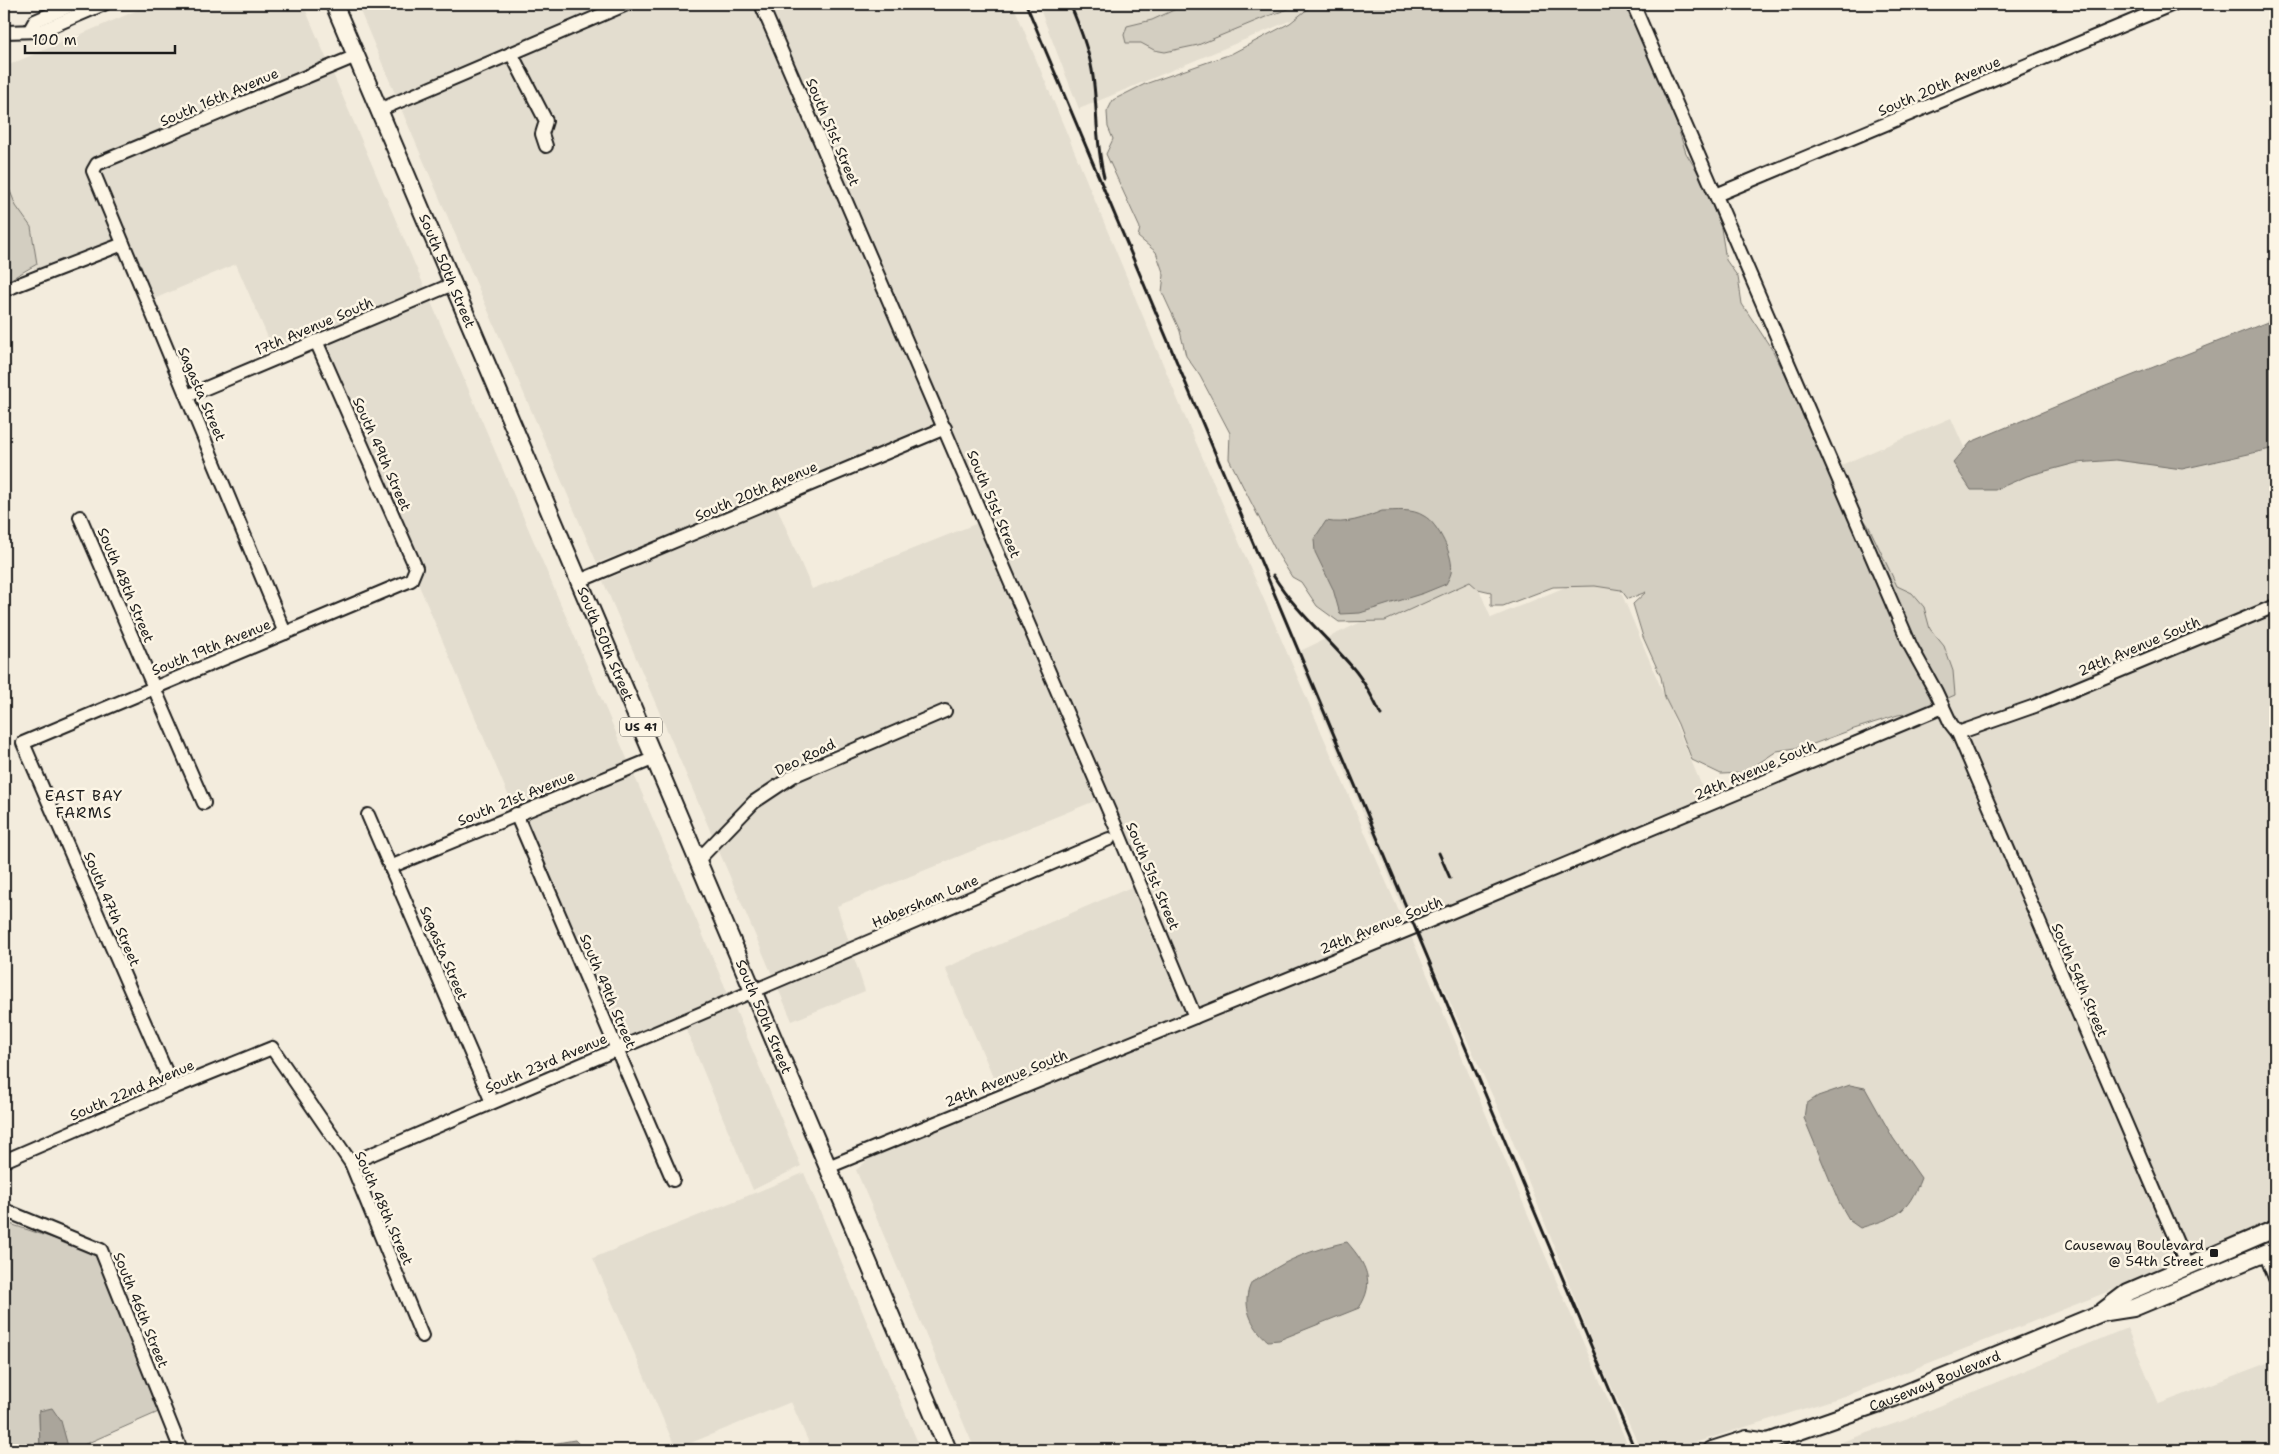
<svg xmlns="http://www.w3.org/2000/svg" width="2279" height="1454" font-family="'Shantell Sans',sans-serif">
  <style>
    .built { fill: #e3ddcf }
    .green { fill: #d3cec1; stroke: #78756e }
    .water { fill: #aaa59b; stroke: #716e68 }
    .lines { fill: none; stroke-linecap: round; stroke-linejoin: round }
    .minor-casing { stroke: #1c1c1c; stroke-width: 16 }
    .major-casing { stroke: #1c1c1c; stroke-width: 20 }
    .minor { stroke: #fcf5e5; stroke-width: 12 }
    .major { stroke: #fcf5e5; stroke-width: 16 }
    .rail { stroke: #1c1c1c; stroke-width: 3 }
    .poi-dot { fill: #1c1c1c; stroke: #fcf5e5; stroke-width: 2 }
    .labels { text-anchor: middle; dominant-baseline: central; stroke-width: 5; stroke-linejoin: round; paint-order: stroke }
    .shield { fill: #fcf5e5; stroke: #5f5d58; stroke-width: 1 }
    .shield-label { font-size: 12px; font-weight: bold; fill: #1c1c1c }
    .street-label { font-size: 14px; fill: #1c1c1c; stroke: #fcf5e5 }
    .poi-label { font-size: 14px; fill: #1c1c1c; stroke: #fcf5e5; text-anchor: end }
    .neighbourhood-label { font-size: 15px; letter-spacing: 1px; fill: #1c1c1c; stroke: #fcf5e5 }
  </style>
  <rect width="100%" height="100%" fill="#f3ecdd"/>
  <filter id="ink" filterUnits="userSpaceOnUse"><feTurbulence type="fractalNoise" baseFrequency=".02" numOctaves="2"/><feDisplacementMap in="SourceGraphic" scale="10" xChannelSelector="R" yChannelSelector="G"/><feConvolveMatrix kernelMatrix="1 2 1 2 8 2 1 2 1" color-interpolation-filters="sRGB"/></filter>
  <g filter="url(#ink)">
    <g class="built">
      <path d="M152 4H303L729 996 616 1048 311 332 273 349 236 264 142 304 119 259 111 256 40 285 4 196V67Z"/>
      <path d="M357 4H619L396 96Z"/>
      <path d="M631 4H759L940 425 794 488 597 563 402 111 407 106 502 58Z"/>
      <path d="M764 4H1013L1185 417 1407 930 1199 1013Z"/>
      <path d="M1038 4H1330L1079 109Z"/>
      <path d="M2232 367 2275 464V600L2168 645 1959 728 1813 477 1951 418 1975 472Z"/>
      <path d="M776 505 812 589 983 521 1102 798 837 906 865 991 792 1021 603 581Z"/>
      <path d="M1611 568 1708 801 1410 926 1296 653 1361 622 1473 575 1491 618Z"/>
      <path d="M2275 610V1233L2191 1268 1966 738Z"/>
      <path d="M1937 713 1954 733 2180 1263 1851 1394 1672 1450H1641L1599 1360 1509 1132 1418 932Z"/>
      <path d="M1136 885 1190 1015 1001 1094 945 968Z"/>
      <path d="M1411 936 1545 1255 1630 1450H975L856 1170 870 1158 1197 1016Z"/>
      <path d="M734 1006 801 1166 753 1190 685 1027Z"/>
      <path d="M804 1173 921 1450H812L791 1402 676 1449 593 1258Z"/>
      <path d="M2127 1328 2159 1404 2275 1360V1450H1819L1908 1419Z"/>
    </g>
    <g class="green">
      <path d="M1187 4H1303L1268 16 1198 45 1165 52 1154 50 1141 43H1126L1124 35 1127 26 1152 20Z"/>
      <path d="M1314 4H1629L1676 122 1686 153 1703 181 1721 228 1726 260 1738 277 1742 304 1773 351 1843 488 1869 527 1897 586 1912 593 1924 607 1930 629 1944 646 1953 671 1955 695 1913 713 1898 715 1851 730 1808 746 1777 751 1744 773 1721 774 1692 760 1678 724 1665 698 1661 677 1643 637 1633 604 1646 592 1628 599 1621 590 1595 586 1553 587 1503 606H1491V592L1478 589 1470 582 1385 621 1339 622 1317 606 1301 582 1292 577 1276 551 1229 459 1230 433 1200 376 1186 356 1180 331 1162 292 1164 275 1156 252 1138 237 1140 228 1106 154 1113 139 1108 127 1107 112 1113 100 1145 84 1231 54 1290 23Z"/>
      <path d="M4 184 8 186 16 206 31 227 37 264 4 283Z"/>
      <path d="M4 1222 98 1253 163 1410 72 1450H69L39 1412 40 1450H4Z"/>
    </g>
    <g class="water">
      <path d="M2275 319V448L2182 469 2116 460 2076 463 2027 476 1995 490H1971L1953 463 1971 442 2088 393Z"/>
      <path d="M1382 511C1396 511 1412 508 1424 516 1438 523 1455 558 1451 573 1450 577 1448 580 1446 584L1424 593 1360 613 1340 614 1333 589 1315 552 1314 539 1326 521C1346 525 1364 518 1382 511Z"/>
      <path d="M1850 1085 1865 1088 1893 1138 1921 1178C1907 1215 1896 1217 1860 1228L1850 1221 1839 1202 1804 1118 1806 1104 1818 1096Z"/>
      <path d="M1347 1242C1366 1264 1376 1282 1359 1308L1279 1340 1268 1341C1251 1327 1240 1303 1252 1282 1261 1278 1268 1273 1276 1268 1297 1255 1324 1247 1347 1242Z"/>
      <path d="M52 1408 61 1421 69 1450H40L39 1411Z"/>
      <path d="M575 1440 581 1446V1450H512L518 1443 545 1445Z"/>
    </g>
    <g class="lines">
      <defs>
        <g id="minor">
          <path d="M761 4 1118 832 1195 1017"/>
          <path d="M1633 4 1911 647 1936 692 1951 724 1958 733 2187 1266"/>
          <path d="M30 30 35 21 74 4"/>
          <path d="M4 32 41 31 104 4"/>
          <path d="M511 53 546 121 542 134 546 146"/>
          <path d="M379 110 627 4"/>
          <path d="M1716 195 2173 4"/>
          <path d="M4 290 123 244"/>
          <path d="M187 396 453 284"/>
          <path d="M80 517 204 803"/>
          <path d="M579 581 945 428"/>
          <path d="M285 633 93 171 97 164 356 56"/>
          <path d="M1958 733 2035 706 2275 606"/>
          <path d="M516 814 673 1180"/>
          <path d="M368 815 492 1102"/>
          <path d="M698 860 754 802 793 776 945 711"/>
          <path d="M390 867 655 758"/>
          <path d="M173 1088 23 743 411 580 416 568 316 341"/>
          <path d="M4 1161 173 1088 272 1048 351 1163 422 1336"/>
          <path d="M351 1163 1109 839"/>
          <path d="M828 1167 1415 927 1943 707"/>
          <path d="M4 1210 101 1250 181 1450"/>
          <path d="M2265 1253 2275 1278"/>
        </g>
        <g id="major">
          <path id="s1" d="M334 4 948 1450"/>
          <path d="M2103 1311 2128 1292 2275 1229"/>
          <path d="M1712 1450 1747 1439 1768 1442"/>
          <path id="s2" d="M1756 1450 1768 1442 1894 1398 2101 1313 2133 1308 2275 1249"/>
        </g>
      </defs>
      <use href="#minor" class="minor-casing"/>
      <use href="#major" class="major-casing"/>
      <use href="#minor" class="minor"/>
      <use href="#major" class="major"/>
      <g class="rail">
        <path d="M1026 4 1635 1450"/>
        <path d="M1070 4C1079 25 1088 47 1092 70 1098 105 1095 142 1104 177"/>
        <path d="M1273 575C1295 611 1326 636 1353 668 1365 682 1373 698 1381 715"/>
        <path d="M1439 853 1450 878"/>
      </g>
    </g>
  </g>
  <rect class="poi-dot" x="2209" y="1248" width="10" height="10" rx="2.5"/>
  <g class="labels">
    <rect class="shield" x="620" y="717.5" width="42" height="19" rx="4"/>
    <g class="shield-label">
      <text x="641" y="727">US 41</text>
    </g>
    <g class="street-label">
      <text transform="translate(1939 86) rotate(-23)">South 20th Avenue</text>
      <text transform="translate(219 97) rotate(-23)">South 16th Avenue</text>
      <text transform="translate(833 132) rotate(67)">South 51st Street</text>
      <text stroke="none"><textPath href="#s1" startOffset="290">South 50th Street</textPath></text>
      <text transform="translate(314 326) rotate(-23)">17th Avenue South</text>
      <text transform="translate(202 394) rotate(67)">Sagasta Street</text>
      <text transform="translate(382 454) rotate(66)">South 49th Street</text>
      <text transform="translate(756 491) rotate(-23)">South 20th Avenue</text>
      <text transform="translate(994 504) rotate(67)">South 51st Street</text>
      <text transform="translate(126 585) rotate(67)">South 48th Street</text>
      <text stroke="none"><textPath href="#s1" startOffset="695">South 50th Street</textPath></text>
      <text transform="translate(2139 646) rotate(-23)">24th Avenue South</text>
      <text transform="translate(211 647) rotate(-22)">South 19th Avenue</text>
      <text transform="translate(805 757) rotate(-26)">Deo Road</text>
      <text transform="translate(1755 770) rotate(-23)">24th Avenue South</text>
      <text transform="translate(516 798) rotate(-22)">South 21st Avenue</text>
      <text transform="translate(1153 876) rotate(67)">South 51st Street</text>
      <text transform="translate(925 901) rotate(-23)">Habersham Lane</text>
      <text transform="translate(112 909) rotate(67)">South 47th Street</text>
      <text transform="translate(1381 925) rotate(-22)">24th Avenue South</text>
      <text transform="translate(444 953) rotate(67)">Sagasta Street</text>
      <text transform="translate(2080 980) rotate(67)">South 54th Street</text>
      <text transform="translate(608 991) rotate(67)">South 49th Street</text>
      <text stroke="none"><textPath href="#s1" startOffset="1100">South 50th Street</textPath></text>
      <text transform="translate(546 1063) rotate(-23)">South 23rd Avenue</text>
      <text transform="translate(1006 1078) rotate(-22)">24th Avenue South</text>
      <text transform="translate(132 1090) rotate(-23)">South 22nd Avenue</text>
      <text transform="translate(384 1208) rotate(66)">South 48th Street</text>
      <text transform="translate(141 1310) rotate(68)">South 46th Street</text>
      <text stroke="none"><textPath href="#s2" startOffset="192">Causeway Boulevard</textPath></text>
    </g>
    <g class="poi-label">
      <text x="2204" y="1245">Causeway Boulevard<tspan x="2204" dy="16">@ 54th Street</tspan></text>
    </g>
    <g class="neighbourhood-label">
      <text x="84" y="796">EAST BAY<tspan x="84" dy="17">FARMS</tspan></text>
    </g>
  </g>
  <rect width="2279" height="1454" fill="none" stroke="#fcf5e5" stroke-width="20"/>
  <rect x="10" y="10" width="2259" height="1434" fill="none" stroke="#1c1c1c" stroke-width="2" filter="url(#ink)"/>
  <path d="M25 45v8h150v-8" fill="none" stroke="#1c1c1c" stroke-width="2.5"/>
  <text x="32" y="45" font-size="15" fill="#1c1c1c" stroke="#fcf5e5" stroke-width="4" paint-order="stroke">100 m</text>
</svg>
